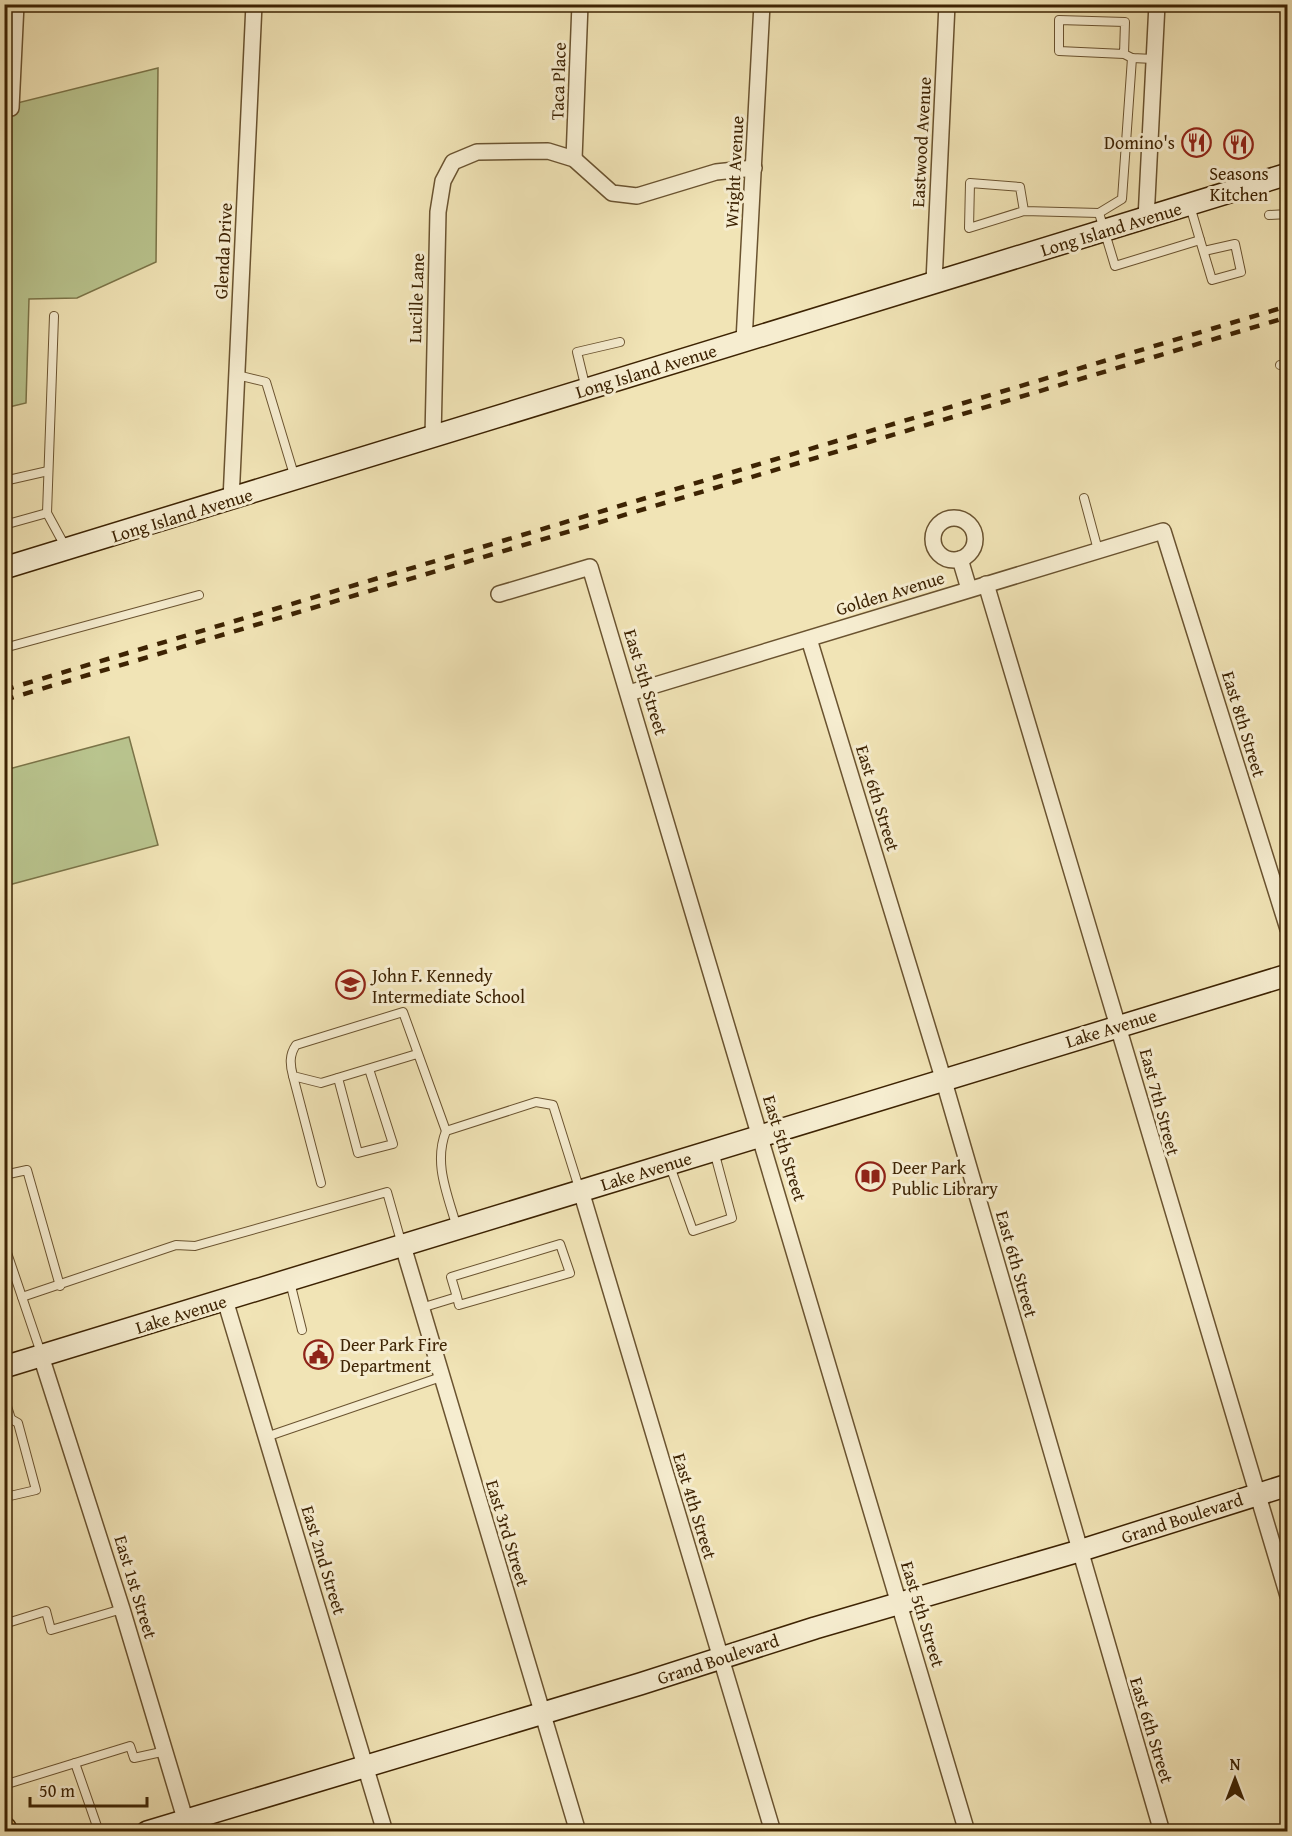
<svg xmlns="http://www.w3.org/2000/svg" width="1292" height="1836" font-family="'Gentium Book Plus',serif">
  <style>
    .green { fill: #b9c48e; stroke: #7b7448; stroke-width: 1.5 }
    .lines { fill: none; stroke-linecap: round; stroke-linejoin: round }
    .lane-casing { stroke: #6a5330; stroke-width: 10 }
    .street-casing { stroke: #6a5330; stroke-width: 18 }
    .secondary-casing { stroke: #3d2303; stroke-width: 24 }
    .primary-casing { stroke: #3d2303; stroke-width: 27 }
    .lane { stroke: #f6edd0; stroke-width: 8 }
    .street { stroke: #f6edd0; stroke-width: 15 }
    .secondary { stroke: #f6edd0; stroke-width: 21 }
    .primary { stroke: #e8c27b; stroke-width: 24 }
    .rail { stroke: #3d2303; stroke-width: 4.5; stroke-dasharray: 10 10; stroke-linecap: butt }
    .labels { text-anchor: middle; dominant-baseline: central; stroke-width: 6; stroke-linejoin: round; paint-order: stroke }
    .street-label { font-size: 18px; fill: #3d2303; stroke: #f6edd0 }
    .poi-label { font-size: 18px; fill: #3d2303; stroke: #f6edd0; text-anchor: start }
  </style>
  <rect width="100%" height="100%" fill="#f1e4b6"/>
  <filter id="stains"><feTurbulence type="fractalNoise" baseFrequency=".00333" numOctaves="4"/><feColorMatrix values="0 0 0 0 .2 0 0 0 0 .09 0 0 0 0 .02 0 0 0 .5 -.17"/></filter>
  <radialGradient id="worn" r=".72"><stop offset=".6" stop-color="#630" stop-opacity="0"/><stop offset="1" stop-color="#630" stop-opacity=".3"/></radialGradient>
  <g class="green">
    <path d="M158 68 156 262 77 298 29 299 26 403 5 408V106Z"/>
    <path d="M129 737 158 845 5 886V770Z"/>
  </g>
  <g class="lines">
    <defs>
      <g id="lane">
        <path d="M1124 54 1125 22 1059 20V51L1124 54 1132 58 1154 59"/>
        <path d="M1024 211 969 228 970 183 1020 187 1024 211 1099 213 1122 199 1132 58"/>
        <path d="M1099 213 1115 266 1200 240 1190 206"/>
        <path d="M1269 215 1288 214"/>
        <path d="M1200 240 1212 280 1241 272 1235 244 1204 251"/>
        <path d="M54 316 47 513 66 548"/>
        <path d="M1280 365 1288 367"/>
        <path d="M237 375 266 382 295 478"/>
        <path d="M586 389 577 352 620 342"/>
        <path d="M4 481 48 471"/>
        <path d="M1084 498 1098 550"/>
        <path d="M4 525 47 513"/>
        <path d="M4 648 199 595"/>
        <path d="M417 1054 321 1083 293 1076C290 1065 289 1055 296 1045L403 1012 446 1131"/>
        <path d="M293 1076 321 1183"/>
        <path d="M338 1078 358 1153 393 1144 369 1069"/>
        <path d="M670 1166 693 1231 732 1218 714 1151"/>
        <path d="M4 1175 27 1170 60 1286"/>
        <path d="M457 1228C448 1195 433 1164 446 1131L536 1102 553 1105 580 1191"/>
        <path d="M4 1244 41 1353"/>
        <path d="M290 1282 302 1330"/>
        <path d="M22 1297 176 1245 195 1246 387 1192 402 1245"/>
        <path d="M421 1308 457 1297 459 1305 570 1273 560 1244 451 1277 457 1297"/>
        <path d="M4 1397 11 1419"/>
        <path d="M4 1421 11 1419 18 1423 36 1490 10 1496 4 1493"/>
        <path d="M266 1437 441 1377"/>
        <path d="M4 1624 46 1611 51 1630 122 1609"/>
        <path d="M75 1763 99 1832"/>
        <path d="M4 1785 130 1746 134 1758 166 1751"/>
      </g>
      <g id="street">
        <path d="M11 108 16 4"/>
        <path d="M574 159 580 4"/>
        <path d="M1146 219 1157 4"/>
        <path d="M934 282 947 4"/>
        <path d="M744 341 762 4"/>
        <path d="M433 438 438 212 443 181 453 162 477 152 548 151 574 159 612 193 637 196 716 172 754 168"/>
        <path d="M231 500 254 4"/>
        <circle cx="954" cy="539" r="21"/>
        <path d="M960 559 969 589"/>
        <path d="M986 584C1088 921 1185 1259 1288 1596"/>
        <path d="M499 594 590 567 967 1832"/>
        <path d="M809 639 943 1078 1162 1832"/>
        <path d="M629 693 1163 531 1288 929"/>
        <path d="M581 1191 773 1832"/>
        <path d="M403 1246 578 1832"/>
        <path d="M225 1300 385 1832"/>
        <path d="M41 1356 122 1609 189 1832"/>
      </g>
      <g id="secondary">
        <path d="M4 568 1288 174"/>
        <path d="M4 1367 1288 975"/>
        <path d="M147 1832 640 1684 815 1628 1079 1551 1288 1485"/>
      </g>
      <path id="primary" d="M4 1829 5 1832"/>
    </defs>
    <use href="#lane" class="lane-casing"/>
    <use href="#street" class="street-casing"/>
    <use href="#secondary" class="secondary-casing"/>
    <use href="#primary" class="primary-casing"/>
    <use href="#lane" class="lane"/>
    <use href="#street" class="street"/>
    <use href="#secondary" class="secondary"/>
    <use href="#primary" class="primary"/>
    <g class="rail">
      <path d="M4 690 1288 306"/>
      <path d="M4 700 1288 317"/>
    </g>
  </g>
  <defs>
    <symbol id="restaurant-ring" viewBox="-11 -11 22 22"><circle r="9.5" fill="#f6edd0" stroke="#8f2418" stroke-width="1.5"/><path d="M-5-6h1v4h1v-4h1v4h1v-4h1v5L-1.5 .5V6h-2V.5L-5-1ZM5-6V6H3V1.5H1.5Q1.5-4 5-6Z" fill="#8f2418"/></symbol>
    <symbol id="school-ring" viewBox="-11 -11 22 22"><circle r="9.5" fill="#f6edd0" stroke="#8f2418" stroke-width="1.5"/><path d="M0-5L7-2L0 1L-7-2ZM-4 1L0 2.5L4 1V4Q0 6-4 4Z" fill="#8f2418"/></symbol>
    <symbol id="library-ring" viewBox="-11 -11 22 22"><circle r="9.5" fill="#f6edd0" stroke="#8f2418" stroke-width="1.5"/><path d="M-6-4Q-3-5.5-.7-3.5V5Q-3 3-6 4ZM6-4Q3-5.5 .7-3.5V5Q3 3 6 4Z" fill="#8f2418"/></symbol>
    <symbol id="civic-ring" viewBox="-11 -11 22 22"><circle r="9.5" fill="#f6edd0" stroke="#8f2418" stroke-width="1.5"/><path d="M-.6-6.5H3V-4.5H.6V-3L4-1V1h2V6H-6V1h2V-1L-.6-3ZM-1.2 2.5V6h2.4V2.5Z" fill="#8f2418"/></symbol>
  </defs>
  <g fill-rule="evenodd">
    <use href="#restaurant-ring" x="1180" y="126" width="33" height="33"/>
    <use href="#restaurant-ring" x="1222" y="128" width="33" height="33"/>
    <use href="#school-ring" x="334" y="968" width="33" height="33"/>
    <use href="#library-ring" x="854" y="1160" width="33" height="33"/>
    <use href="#civic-ring" x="302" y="1338" width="33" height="33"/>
  </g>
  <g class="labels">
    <g class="street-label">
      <text transform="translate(558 81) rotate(-88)">Taca Place</text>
      <text transform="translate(921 142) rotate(-87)">Eastwood Avenue</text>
      <text transform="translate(734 172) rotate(-87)">Wright Avenue</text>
      <text transform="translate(1111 229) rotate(-17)">Long Island Avenue</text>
      <text transform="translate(223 251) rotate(-87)">Glenda Drive</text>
      <text transform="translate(416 298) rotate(-88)">Lucille Lane</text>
      <text transform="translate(646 371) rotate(-17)">Long Island Avenue</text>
      <text transform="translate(182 515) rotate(-17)">Long Island Avenue</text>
      <text transform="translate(890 593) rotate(-17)">Golden Avenue</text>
      <text transform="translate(646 682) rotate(73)">East 5th Street</text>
      <text transform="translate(1244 724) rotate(73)">East 8th Street</text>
      <text transform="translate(878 798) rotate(73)">East 6th Street</text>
      <text transform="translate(1111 1028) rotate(-17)">Lake Avenue</text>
      <text transform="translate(1160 1102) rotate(75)">East 7th Street</text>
      <text transform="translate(785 1148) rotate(73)">East 5th Street</text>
      <text transform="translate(646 1171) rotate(-17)">Lake Avenue</text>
      <text transform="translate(1017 1264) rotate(74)">East 6th Street</text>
      <text transform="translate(181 1314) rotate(-17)">Lake Avenue</text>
      <text transform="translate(695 1506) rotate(73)">East 4th Street</text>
      <text transform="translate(1182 1518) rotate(-18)">Grand Boulevard</text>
      <text transform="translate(508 1533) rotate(73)">East 3rd Street</text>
      <text transform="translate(324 1560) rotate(73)">East 2nd Street</text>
      <text transform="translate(136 1587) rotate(73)">East 1st Street</text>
      <text transform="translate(923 1614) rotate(73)">East 5th Street</text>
      <text transform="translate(718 1659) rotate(-18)">Grand Boulevard</text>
      <text transform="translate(1152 1730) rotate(73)">East 6th Street</text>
    </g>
    <g class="poi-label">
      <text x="1175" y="142" text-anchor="end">Domino's</text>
      <text x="1239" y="173" text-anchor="middle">Seasons<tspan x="1239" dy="21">Kitchen</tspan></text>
      <text x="372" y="975">John F. Kennedy<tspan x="372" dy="21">Intermediate School</tspan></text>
      <text x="892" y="1167">Deer Park<tspan x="892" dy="21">Public Library</tspan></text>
      <text x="340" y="1344">Deer Park Fire<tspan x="340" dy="21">Department</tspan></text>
    </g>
  </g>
  <rect width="1292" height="1836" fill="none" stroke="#f1e4b6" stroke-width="24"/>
  <rect x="6" y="6" width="1280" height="1824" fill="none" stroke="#3d2303" stroke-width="3"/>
  <rect x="12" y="12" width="1268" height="1812" fill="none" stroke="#3d2303" stroke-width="1.5"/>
  <g transform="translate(1235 1779)" stroke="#f6edd0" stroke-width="4.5" paint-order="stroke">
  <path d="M0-4.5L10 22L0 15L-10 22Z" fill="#3d2303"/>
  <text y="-9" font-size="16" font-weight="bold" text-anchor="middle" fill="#3d2303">N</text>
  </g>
  <path d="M30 1797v9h117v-9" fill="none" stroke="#3d2303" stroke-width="3"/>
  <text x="39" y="1797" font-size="18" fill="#3d2303" stroke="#f6edd0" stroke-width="4.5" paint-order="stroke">50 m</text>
  <rect width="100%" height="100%" filter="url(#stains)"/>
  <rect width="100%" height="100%" fill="url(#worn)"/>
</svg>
